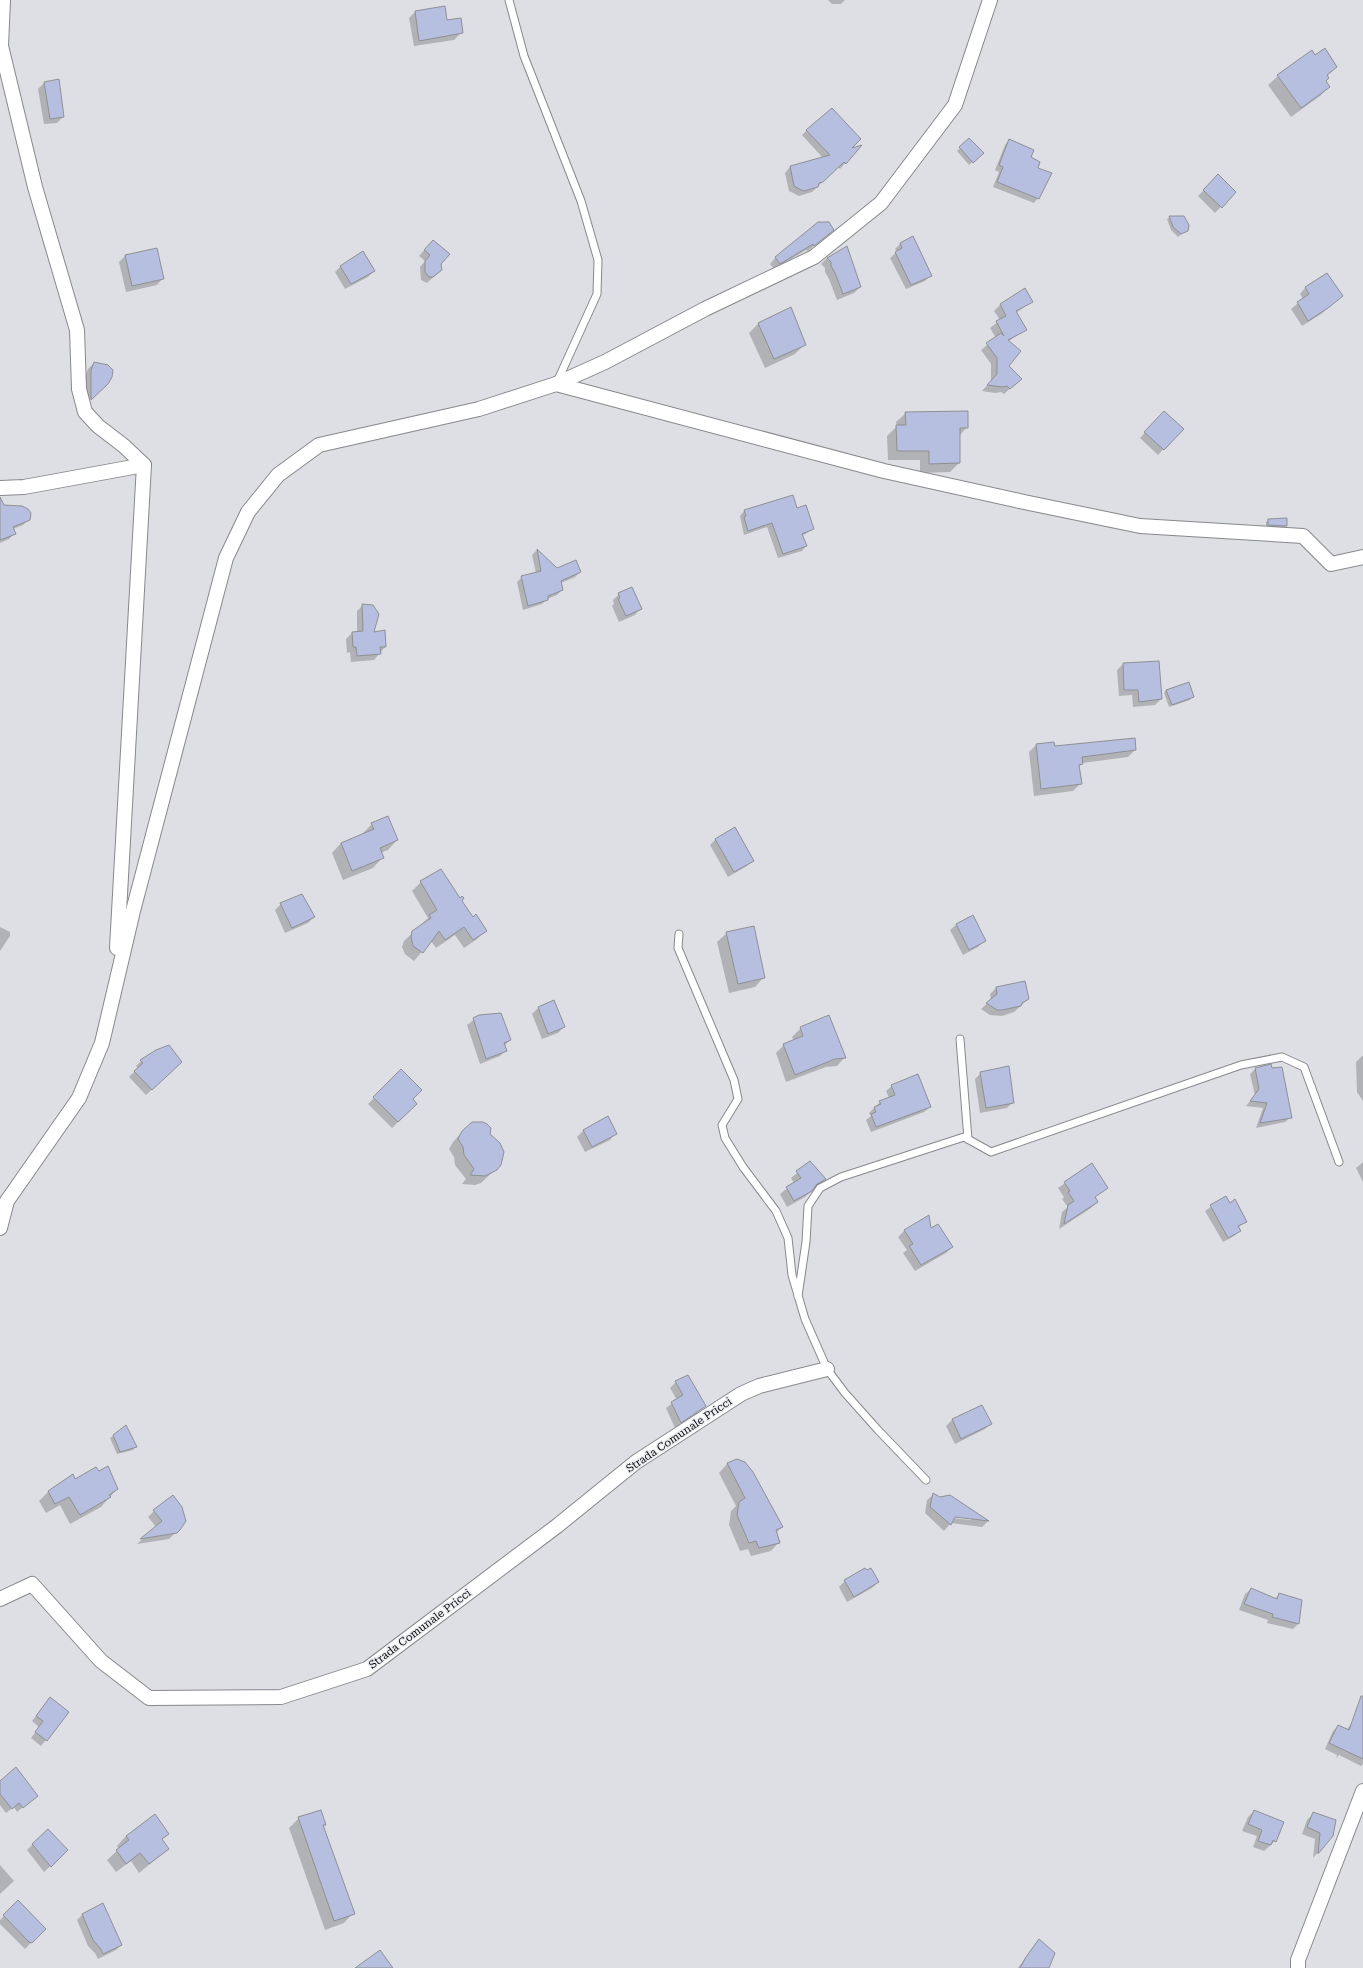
<svg xmlns="http://www.w3.org/2000/svg" width="1363" height="1968" font-family="'Roboto Serif',serif">
  <style>
    .shadow { fill: #0003; fill-rule: evenodd }
    .building { fill: #b6bfe0; stroke: #8f9094 }
    .lines { fill: none; stroke-linecap: round; stroke-linejoin: round }
    .service-casing { stroke: #87888c; stroke-width: 9 }
    .minor-casing { stroke: #87888c; stroke-width: 16 }
    .service { stroke: #fff; stroke-width: 7 }
    .minor { stroke: #fff; stroke-width: 14 }
    .labels { text-anchor: middle; dominant-baseline: central; stroke-width: 3; stroke-linejoin: round; paint-order: stroke }
    .street-label { font-size: 11px; fill: #0b0c0d; stroke: #ebedf1 }
  </style>
  <rect width="100%" height="100%" fill="#dedfe4"/>
  <g class="shadow">
    <path d="M828 0H845L841 4H832Z"/>
    <path d="M444 7 447 21 462 32 454 40 414 46 409 18 415 12Z"/>
    <path d="M1315 57 1336 67 1327 76 1325 81 1329 87 1320 96 1291 117 1268 85 1278 76Z"/>
    <path d="M44 83 63 117 57 123 44 124 38 89Z"/>
    <path d="M807 130 849 150 859 147 840 169 838 167 812 192 799 196 789 191 785 173 790 167 823 158 802 135Z"/>
    <path d="M969 139 982 153 969 165 957 151Z"/>
    <path d="M1009 140 1029 158 1038 198 1034 203 993 187 999 172 995 170 1005 145Z"/>
    <path d="M1218 176 1235 192 1215 213 1198 196Z"/>
    <path d="M1170 217 1187 230 1178 237 1171 230 1167 219Z"/>
    <path d="M826 235 808 251 806 250 774 269 770 264 776 257Z"/>
    <path d="M913 238 931 275 925 281 906 289 890 258 897 252 895 249 900 244Z"/>
    <path d="M427 247 440 264 441 270 427 283 421 280 420 267 425 261 419 256Z"/>
    <path d="M847 247 860 287 854 293 837 300 829 279 825 272V268L821 264 827 258Z"/>
    <path d="M156 249 163 278 157 285 126 292 119 262 125 256Z"/>
    <path d="M341 266 374 271 368 277 345 289 335 272Z"/>
    <path d="M1327 274 1336 301 1321 314 1302 326 1291 309 1303 299 1300 294 1305 288Z"/>
    <path d="M1025 289 1031 302 1016 313 1025 330 1009 341 1008 366 1021 379 1004 394 1001 392 995 393 982 391 991 381V364L981 350 996 338 990 328 1000 320 994 311 1000 305Z"/>
    <path d="M791 309 805 344 795 354 765 368 749 333 758 324Z"/>
    <path d="M94 363 108 365 100 390 84 405 85 377 88 369Z"/>
    <path d="M906 413 967 427 959 436V463L950 472 920 473V460H888L887 436 897 426 896 422Z"/>
    <path d="M1159 417 1182 429 1158 455 1140 438Z"/>
    <path d="M0 506 29 519 23 525 13 529 14 534 9 539 0 543Z"/>
    <path d="M796 510 813 529 802 536 806 546 802 551 778 558 767 527 744 535 740 516 744 511Z"/>
    <path d="M1286 519V526L1283 529 1266 528V522L1268 520Z"/>
    <path d="M537 550 557 569 580 572 575 577 561 583 562 590 557 595 547 599 542 604 523 610 517 582 522 577 536 573 532 555Z"/>
    <path d="M619 594 641 608 635 615 619 622 612 606 614 604 613 600Z"/>
    <path d="M363 605 373 633 385 647 374 660 351 662 350 652 347 653 346 639 352 633H357V611Z"/>
    <path d="M1123 664 1161 699 1155 705 1133 707 1132 695 1119 696 1117 670Z"/>
    <path d="M1166 690 1192 697 1190 700 1169 707 1164 693Z"/>
    <path d="M1053 743 1054 747 1135 750 1128 757 1082 763 1079 767 1080 784 1073 791 1034 796 1029 752 1036 745Z"/>
    <path d="M372 824 397 840 388 850 380 853 382 858 373 868 343 880 332 853 341 843 363 835V833Z"/>
    <path d="M716 839 752 860 747 866 728 877 710 845Z"/>
    <path d="M421 882 461 901 472 918 485 931 477 939 464 948 455 935 436 948 431 941 414 961 405 954 402 947 404 941 428 918 412 891Z"/>
    <path d="M281 904 314 917 308 923 285 933 275 910Z"/>
    <path d="M957 924 984 941 978 947 963 955 950 930Z"/>
    <path d="M0 927 10 932V936L0 951Z"/>
    <path d="M727 933 764 977 755 987 729 993 717 942Z"/>
    <path d="M996 988 1028 999 1014 1012 1002 1016 990 1015 981 1009 991 1000 990 994Z"/>
    <path d="M554 1001 564 1027 558 1033 542 1039 532 1014 538 1008Z"/>
    <path d="M479 1016 510 1040 504 1046 506 1050 500 1056 480 1064 467 1025Z"/>
    <path d="M801 1028 845 1057 837 1066 826 1067 786 1082 776 1053 784 1045 794 1041 792 1037Z"/>
    <path d="M156 1051 181 1062 146 1095 129 1077 138 1068 136 1066 141 1061Z"/>
    <path d="M1362 1056H1363V1101L1357 1092 1356 1062Z"/>
    <path d="M1255 1069 1291 1117 1285 1122 1256 1128 1263 1108 1246 1106 1255 1095 1250 1074Z"/>
    <path d="M401 1071 412 1099 416 1104 392 1128 368 1104Z"/>
    <path d="M981 1073 1013 1102 1007 1108 980 1113 975 1079Z"/>
    <path d="M892 1086 930 1107 924 1112 871 1132 866 1120 871 1116 869 1113 880 1102 889 1098 886 1091Z"/>
    <path d="M608 1118 616 1133 610 1140 585 1152 577 1137 583 1131Z"/>
    <path d="M462 1132 489 1135 500 1165 481 1183 475 1185 462 1184 466 1179 455 1165 454 1157 449 1149 453 1142Z"/>
    <path d="M810 1162 825 1179 805 1197 787 1207 780 1194 794 1183 791 1178Z"/>
    <path d="M1363 1162V1182L1356 1168Z"/>
    <path d="M1091 1165 1107 1188 1094 1198 1097 1202 1091 1208 1059 1229 1062 1212 1068 1207 1062 1199 1064 1197 1058 1188Z"/>
    <path d="M1225 1197 1245 1221 1238 1228 1239 1231 1234 1236 1223 1242 1205 1211Z"/>
    <path d="M928 1217 930 1230 952 1247 946 1253 915 1271 903 1253 907 1250 898 1237 904 1231Z"/>
    <path d="M676 1382 705 1406 675 1428 666 1408 677 1400 670 1388Z"/>
    <path d="M981 1406 991 1423 985 1429 955 1444 946 1426 952 1420Z"/>
    <path d="M126 1427 135 1447 133 1450 117 1454 110 1438Z"/>
    <path d="M737 1460 782 1527 776 1533 779 1542 771 1551 751 1556 748 1549 740 1551 729 1525 731 1511 736 1506 719 1473 727 1464Z"/>
    <path d="M75 1480 117 1489 101 1507 70 1524 60 1505 46 1513 39 1501 48 1492Z"/>
    <path d="M933 1495 940 1498 950 1496 988 1521 982 1527 951 1523 944 1531 925 1513 927 1500ZM950 1516 970 1518 972 1520 950 1518Z"/>
    <path d="M154 1511 176 1532 169 1539 137 1544 156 1527 148 1517Z"/>
    <path d="M866 1572 878 1582 872 1588 847 1602 839 1587 845 1581Z"/>
    <path d="M1251 1589 1275 1599 1279 1594 1298 1624 1293 1629 1267 1623 1268 1620 1239 1610 1245 1594Z"/>
    <path d="M45 1704 68 1712 41 1746 31 1738 39 1727 32 1721Z"/>
    <path d="M1363 1711V1764L1361 1766 1339 1755 1336 1758 1337 1755 1325 1749 1333 1731 1338 1726 1346 1730Z"/>
    <path d="M0 1782 37 1796 17 1812 14 1807 6 1813 0 1805Z"/>
    <path d="M1254 1811 1275 1841 1264 1851 1253 1847 1257 1836 1242 1831 1248 1817Z"/>
    <path d="M1314 1813 1332 1836 1313 1858 1315 1839 1302 1834 1307 1820Z"/>
    <path d="M155 1815 168 1834 161 1840 168 1849 139 1873 131 1861 116 1872 107 1860 119 1849 117 1846 126 1836Z"/>
    <path d="M299 1818 325 1825 323 1827 353 1913 344 1923 325 1930 289 1828Z"/>
    <path d="M33 1844 67 1850 44 1872 27 1850Z"/>
    <path d="M0 1865 14 1881 0 1894Z"/>
    <path d="M18 1902 44 1929 25 1949 0 1924V1920Z"/>
    <path d="M103 1904 121 1945 116 1950 98 1959 95 1953 88 1946 77 1920 82 1915Z"/>
    <path d="M1039 1941 1048 1968H1018L1033 1947Z"/>
  </g>
  <g class="building">
    <path d="M445 6 447 20 461 18 463 33 419 41 415 11Z"/>
    <path d="M1325 48 1337 67 1327 75 1329 78 1326 81 1330 87 1301 108 1277 75 1312 50 1315 55Z"/>
    <path d="M59 79 64 117 50 119 44 82Z"/>
    <path d="M832 108 861 139 852 148 862 145 846 164 844 162 823 182 819 183 818 187 804 191 801 190 794 186 790 166 830 155 806 130Z"/>
    <path d="M969 138 984 153 973 163 959 147Z"/>
    <path d="M1009 139 1034 150 1031 157 1040 162 1038 168 1052 173 1039 199 997 182 1003 167 999 165Z"/>
    <path d="M1218 174 1236 192 1222 208 1203 190Z"/>
    <path d="M1169 216H1184L1189 225 1188 231 1181 234 1173 227Z"/>
    <path d="M818 222H829L834 230 814 246 813 244 780 264 775 257Z"/>
    <path d="M913 236 932 276 911 285 895 252 902 248 900 243Z"/>
    <path d="M433 240 450 254 441 264 442 270 433 277H429L425 272V261L430 255 424 250Z"/>
    <path d="M847 246 861 287 843 294 835 273 831 266V262L827 258Z"/>
    <path d="M157 248 164 279 132 286 125 255Z"/>
    <path d="M363 251 375 271 351 284 340 266Z"/>
    <path d="M1327 273 1343 296 1328 308 1308 321 1297 302 1309 294 1305 287Z"/>
    <path d="M1025 288 1033 302 1016 311 1027 330 1008 340 1021 351 1009 366 1022 379 1010 389 1007 386 1002 387 987 385 997 374V358L986 343 1001 333 1004 336 996 321 1006 316 1000 304Z"/>
    <path d="M791 307 806 345 774 359 758 323Z"/>
    <path d="M94 362 108 365 113 370 112 377 108 384 91 400V370Z"/>
    <path d="M968 411V428H960V463L929 464V451H897L896 425H906L905 412Z"/>
    <path d="M1164 411 1184 429 1164 450 1144 432Z"/>
    <path d="M793 495 797 508 806 505 814 529 802 534 807 546 783 554 772 523 748 531 744 517 746 516 744 510Z"/>
    <path d="M0 497 4 505 22 506 28 509 31 513 30 520 13 527 16 534 0 540Z"/>
    <path d="M1287 518V526L1268 525V519Z"/>
    <path d="M537 549 557 568 576 560 581 572 561 581 563 590 548 596V600L528 606 521 576 541 571Z"/>
    <path d="M632 587 642 609 626 616 618 599 620 598 618 593Z"/>
    <path d="M362 604 373 605 379 614 374 632 385 630 386 647H380L381 654 357 656 356 647H353L352 632 363 631Z"/>
    <path d="M1159 661 1162 699 1139 702 1138 690H1124L1123 663Z"/>
    <path d="M1189 682 1194 697 1172 705 1166 690Z"/>
    <path d="M1135 738 1136 750 1082 757 1083 764 1079 765 1082 784 1041 789 1036 744 1054 742 1055 746Z"/>
    <path d="M388 816 398 840 380 848 384 858 352 871 341 843 374 829 371 823Z"/>
    <path d="M735 827 754 861 734 872 715 839Z"/>
    <path d="M441 869 460 898 462 896 464 898 462 901 473 917 476 914 487 931 473 940 464 927 445 940 439 931 423 953 413 946 411 937 412 931 431 918 429 915 437 910 420 881Z"/>
    <path d="M302 894 315 917 292 928 280 903Z"/>
    <path d="M973 915 986 941 969 950 956 924Z"/>
    <path d="M754 926 765 978 738 984 726 932Z"/>
    <path d="M1025 981 1029 999 1022 1003 1021 1006 1002 1010H997L986 1003 997 994 996 987Z"/>
    <path d="M554 1000 565 1027 548 1034 538 1007Z"/>
    <path d="M501 1013 511 1040 504 1043 507 1051 486 1059 473 1018 479 1015Z"/>
    <path d="M829 1015 846 1058 835 1059 795 1075 783 1044 803 1036 800 1027Z"/>
    <path d="M169 1045 182 1062 152 1090 134 1071 143 1063 140 1060 156 1050Z"/>
    <path d="M1271 1064 1272 1068 1282 1067 1292 1118 1260 1123 1267 1103 1250 1101 1259 1089 1255 1068Z"/>
    <path d="M1009 1066 1014 1103 986 1108 980 1072Z"/>
    <path d="M401 1069 422 1090 413 1099 417 1104 398 1122 373 1097Z"/>
    <path d="M918 1074 931 1107 876 1127 871 1114 876 1112 874 1107 881 1104 879 1101 895 1095 891 1085Z"/>
    <path d="M608 1116 617 1134 592 1147 583 1130Z"/>
    <path d="M472 1122H483L487 1124 491 1128 490 1134 500 1143 504 1152 501 1165 497 1170 485 1176 470 1175 474 1169 464 1155 463 1147 458 1139 462 1131Z"/>
    <path d="M810 1161 826 1179 817 1184 812 1191 794 1201 786 1187 801 1178 796 1171Z"/>
    <path d="M1092 1163 1108 1188 1095 1197 1098 1202 1064 1224 1068 1205 1074 1201 1068 1192 1070 1191 1064 1182Z"/>
    <path d="M1226 1196 1230 1203 1235 1199 1247 1222 1238 1226 1241 1231 1228 1238 1210 1205Z"/>
    <path d="M929 1215 931 1228 938 1224 953 1247 921 1265 909 1246 913 1244 904 1230Z"/>
    <path d="M688 1375 706 1406 681 1423 671 1402 683 1395 675 1381Z"/>
    <path d="M982 1405 992 1424 961 1439 952 1419Z"/>
    <path d="M126 1425 137 1447 120 1452 113 1435Z"/>
    <path d="M737 1459 745 1462 753 1472 783 1527 776 1530 780 1543 759 1548 756 1541 749 1543 737 1515 739 1502 745 1498 727 1463Z"/>
    <path d="M108 1466 118 1489 109 1495 111 1497 80 1515 69 1497 55 1504 48 1491 73 1474 75 1479 96 1467 99 1471Z"/>
    <path d="M933 1493 940 1497 950 1495 989 1521 955 1517 951 1525 930 1507Z"/>
    <path d="M173 1495 182 1507 186 1521 180 1530 177 1533 140 1539 162 1521 153 1510Z"/>
    <path d="M865 1568 867 1570 871 1568 879 1582 854 1597 844 1580Z"/>
    <path d="M1251 1588 1277 1599 1279 1593 1302 1600 1299 1624 1272 1617 1273 1614 1244 1604Z"/>
    <path d="M1361 1696H1363V1759L1329 1743 1338 1725 1349 1730Z"/>
    <path d="M50 1697 69 1712 47 1741 35 1732 43 1721 36 1716Z"/>
    <path d="M16 1767 38 1796 23 1808 19 1803 12 1809 0 1794V1781Z"/>
    <path d="M321 1810 326 1825H323L355 1914 334 1921 298 1817Z"/>
    <path d="M1254 1810 1284 1822 1276 1842 1273 1840 1271 1845 1258 1841 1262 1830 1248 1824Z"/>
    <path d="M1313 1812 1336 1820 1333 1836 1318 1854 1320 1833 1307 1827Z"/>
    <path d="M155 1814 169 1834 162 1839 169 1849 149 1864 140 1853 126 1864 116 1850 129 1840 126 1836Z"/>
    <path d="M48 1829 68 1850 51 1867 32 1844Z"/>
    <path d="M18 1900 46 1929 32 1943 29 1942 3 1915Z"/>
    <path d="M103 1903 122 1945 103 1954 100 1948 93 1940 82 1914Z"/>
    <path d="M1039 1939 1055 1953 1049 1968H1020L1026 1957Z"/>
    <path d="M380 1950 393 1968H355Z"/>
  </g>
  <g class="lines">
    <defs>
      <g id="service">
        <path d="M509 0 524 56 581 201 598 260 597 294 557 382"/>
        <path d="M679 934 678 948 734 1080 738 1099 722 1125 725 1138 743 1167 776 1211 788 1238 792 1275 805 1319 827 1369 845 1393 878 1430 926 1480"/>
        <path d="M960 1039 968 1139"/>
        <path d="M798 1296 806 1242 808 1206 820 1188 841 1177 964 1137 991 1152 1241 1065 1282 1057 1304 1067 1339 1162"/>
      </g>
      <g id="minor">
        <path d="M3 0 1 46 35 187 77 330 79 389 85 412 98 426 124 446 144 465 117 948"/>
        <path d="M556 384 884 471 1024 502 1140 526 1303 536 1331 564 1363 557"/>
        <path d="M0 488 24 487 144 465"/>
        <path d="M0 1228 7 1201 79 1098 102 1043 133 911 226 558 248 512 278 475 319 445 479 409 556 384 605 362 705 309 814 257 881 203 955 105 990 0"/>
        <path d="M0 1599 32 1584 101 1661 149 1698 281 1697 367 1669 557 1526 636 1462 741 1394 759 1386 827 1369"/>
        <path d="M1298 1968V1960L1363 1791"/>
      </g>
    </defs>
    <use href="#service" class="service-casing"/>
    <use href="#minor" class="minor-casing"/>
    <use href="#service" class="service"/>
    <use href="#minor" class="minor"/>
  </g>
  <g class="labels">
    <g class="street-label">
      <text transform="translate(679 1435) rotate(-34)">Strada Comunale Pricci</text>
      <text transform="translate(420 1629) rotate(-37)">Strada Comunale Pricci</text>
    </g>
  </g>
</svg>
